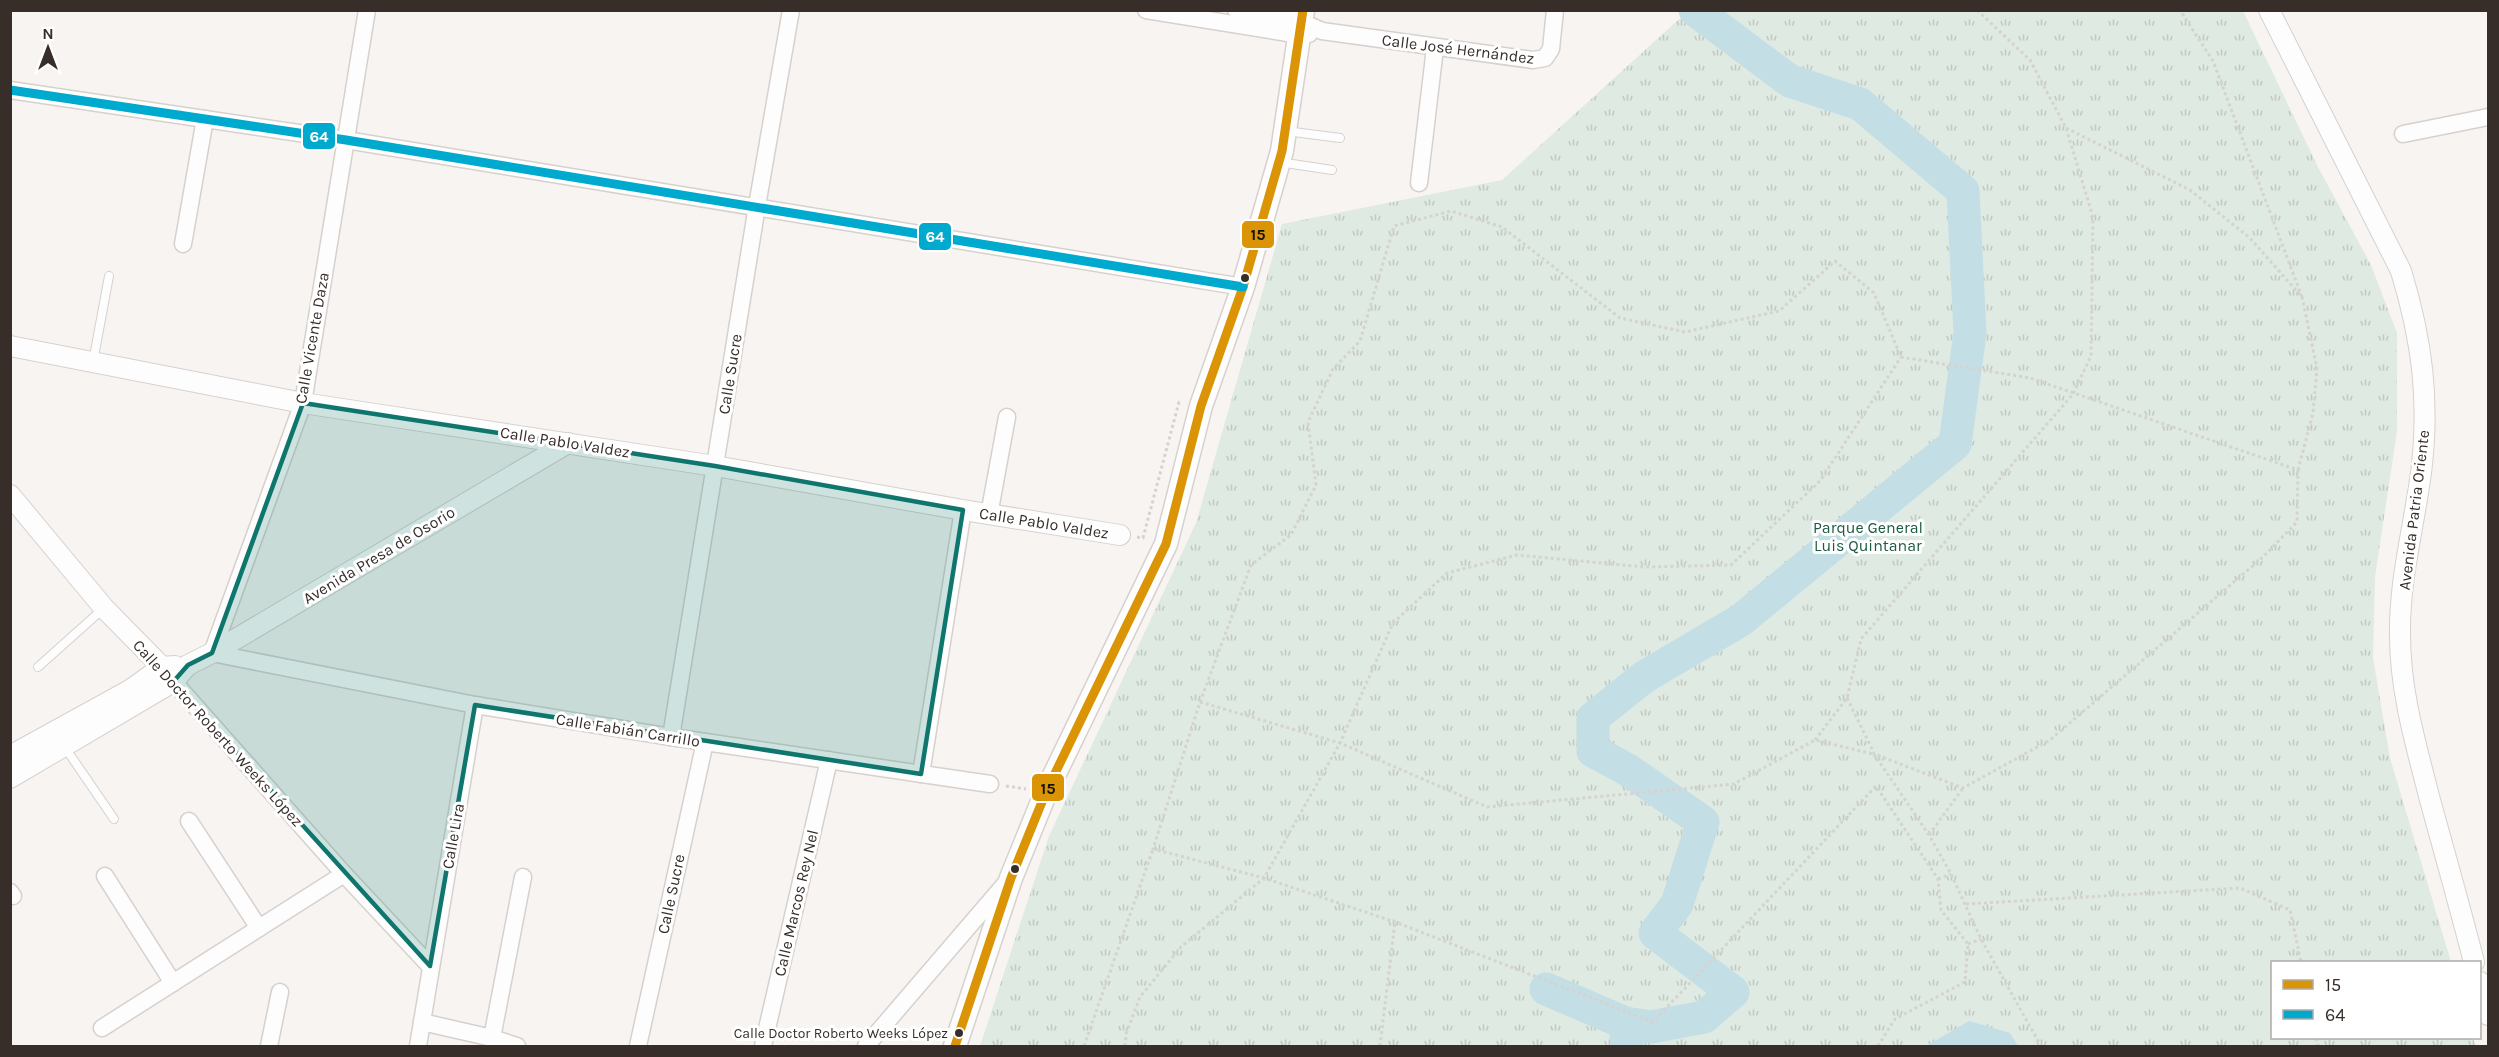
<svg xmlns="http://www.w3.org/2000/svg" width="2499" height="1057" font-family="Karla,sans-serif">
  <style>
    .park { fill: url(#park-tufts) }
    .water { fill: #c3dee5 }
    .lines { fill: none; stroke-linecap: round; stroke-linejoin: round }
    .river { stroke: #c3dee5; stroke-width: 33 }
    .service-casing { stroke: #d7d1cd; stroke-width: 10 }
    .minor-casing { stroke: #d7d1cd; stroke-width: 19 }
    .tertiary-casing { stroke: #d7d1cd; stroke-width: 22 }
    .secondary-casing { stroke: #d7d1cd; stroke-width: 25 }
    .path { stroke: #d5d3d2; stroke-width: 3; stroke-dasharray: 3 3; stroke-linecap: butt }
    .service { stroke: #fefdfd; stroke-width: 8 }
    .minor { stroke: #fefdfd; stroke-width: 16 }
    .tertiary { stroke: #fefdfd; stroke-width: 20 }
    .secondary { stroke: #fefdfd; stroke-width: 22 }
    .bus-1-casing { stroke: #fff; stroke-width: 14 }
    .bus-2-casing { stroke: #fff; stroke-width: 14 }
    .bus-1 { stroke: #da9406; stroke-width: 9 }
    .bus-2 { stroke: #00a9ce; stroke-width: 9 }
    .marked { fill: #0f766e; fill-opacity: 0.2; stroke: #0f766e; stroke-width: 4.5; stroke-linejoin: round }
    .bus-dot { fill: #372e2a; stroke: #fff; stroke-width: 2 }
    .labels { text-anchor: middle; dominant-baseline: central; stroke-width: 6; stroke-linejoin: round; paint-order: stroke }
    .bus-label { font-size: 14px; fill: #372e2a; stroke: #fff; text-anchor: end }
    .street-label { font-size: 16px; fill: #372e2a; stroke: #fff }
    .park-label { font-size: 16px; fill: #1c5a41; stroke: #fff }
    .line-badge { stroke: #fff; stroke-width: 2 }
    .badge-label { font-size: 16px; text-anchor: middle; font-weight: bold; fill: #fff }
    .pale-badge-label { font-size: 16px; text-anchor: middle; font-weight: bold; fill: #111 }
  </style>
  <defs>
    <pattern id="park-tufts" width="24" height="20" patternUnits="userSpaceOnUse" patternTransform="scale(1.5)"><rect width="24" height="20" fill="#dfeae2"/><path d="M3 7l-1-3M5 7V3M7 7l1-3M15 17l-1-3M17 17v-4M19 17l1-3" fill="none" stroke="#c0c9c2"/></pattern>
  </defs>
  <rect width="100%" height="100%" fill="#f8f4f2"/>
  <path class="park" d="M1688 11H2243L2318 167 2371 265 2397 333V431L2375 577 2373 658 2390 758 2451 962H2272V1038H2473L2476 1046H980L1049 836 1196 523 1282 224 1502 180Z"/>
  <path class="water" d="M1969 1021 2010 1033 2018 1046H1926Z"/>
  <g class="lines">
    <g class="river">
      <path d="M1546 989 1625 1023 1627 1045"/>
      <path d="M1625 1023 1651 1027 1704 1017 1733 992 1655 933 1677 904 1703 822 1628 770 1593 751V718L1644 677 1741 620 1955 444 1970 333 1963 191 1860 104 1790 81 1695 10"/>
    </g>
    <defs>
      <g id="service">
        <path d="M1286 131 1340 138"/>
        <path d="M1279 162 1332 170"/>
        <path d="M93 362 109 276"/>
        <path d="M38 667 104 608"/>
        <path d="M64 746 114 819"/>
      </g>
      <g id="minor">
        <path d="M367 10 303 403 212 653 475 705 671 737 990 784"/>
        <path d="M1146 10 1300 35 1309 34"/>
        <path d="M1236 10 1302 22 1322 31 1533 60 1545 58 1551 49 1555 10"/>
        <path d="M10 90 346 140 1243 287"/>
        <path d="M2403 134 2488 117"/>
        <path d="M1419 183 1435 48"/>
        <path d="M183 244 205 119"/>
        <path d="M989 515 1007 417"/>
        <path d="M166 673 344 874 430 966"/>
        <path d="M671 737 757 206 791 10"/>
        <path d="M921 774 963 510"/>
        <path d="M189 821 259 928"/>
        <path d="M105 876 173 983"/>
        <path d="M10 892 13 896"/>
        <path d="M422 1022 492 1038 517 1046"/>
        <path d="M102 1028 344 874"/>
        <path d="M492 1038 523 877"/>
        <path d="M269 1046 280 992"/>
        <path d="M418 1046 475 705"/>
        <path d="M638 1046 705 742"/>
        <path d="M763 1046 829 760"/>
        <path d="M866 1046 1006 883"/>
      </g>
      <g id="tertiary">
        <path d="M2269 10 2401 271C2422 340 2430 400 2421 473 2414 526 2399 581 2400 635 2400 692 2416 745 2430 800 2445 854 2460 908 2474 962"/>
        <path d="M10 346 303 403 715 466 963 510 1120 535"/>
        <path d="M10 495 104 608 162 667"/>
        <path d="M10 756 130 690 162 667 175 666"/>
        <path d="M10 778 173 682 188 665 212 653 568 443"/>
        <path d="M2480 982 2488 1015"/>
      </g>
      <path id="secondary" d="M955 1046 1011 878 1046 792 1166 544 1201 406 1243 287 1282 151 1303 10"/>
    </defs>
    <use href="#service" class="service-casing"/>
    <use href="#minor" class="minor-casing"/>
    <use href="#tertiary" class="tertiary-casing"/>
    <use href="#secondary" class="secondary-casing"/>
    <g class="path">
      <path d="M2066 128 2190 190 2250 238 2302 297 2213 61 2180 10"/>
      <path d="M2298 470 2313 413 2317 368 2302 297"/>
      <path d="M1137 537 1143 538 1179 402H1180"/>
      <path d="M1847 698 1874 753"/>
      <path d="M1200 702 1340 743 1487 807 1734 784 1815 740 1873 754"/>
      <path d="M1815 740 1847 698 1861 639 2073 394 2091 356 2093 217 2066 128 2030 60 1977 10"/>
      <path d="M1006 786 1026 789"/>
      <path d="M1929 835 1963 788"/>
      <path d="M1938 879 1951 874"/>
      <path d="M1966 904 2240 888 2290 910 2301 962"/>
      <path d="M1968 944 1981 939"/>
      <path d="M2316 1038 2318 1046"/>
      <path d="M1084 1046 1153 849"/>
      <path d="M1125 1046 1126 1034 1140 997 1181 947 1264 878 1340 743 1393 623 1447 573 1517 555 1644 567 1731 565 1820 481 1901 357"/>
      <path d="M1380 1046 1395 922"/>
      <path d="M1878 1046 1895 1019 1965 982 1968 944 1941 910 1938 879 1876 786 1653 1022 1395 922 1264 878 1153 849 1200 702 1251 565 1291 535 1316 485 1308 422 1333 369 1360 341 1394 226 1451 211 1502 227 1620 318 1685 332 1779 311 1835 261 1874 293 1901 357 2030 378 2298 470 2297 522 2263 557 2050 740 1963 788 1874 754 1929 835 1951 874 1981 939 2041 1046"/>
    </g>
    <use href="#service" class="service"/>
    <use href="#minor" class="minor"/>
    <use href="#tertiary" class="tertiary"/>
    <use href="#secondary" class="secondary"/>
    <defs>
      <path id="bus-1" d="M955 1046 1011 878 1046 792 1166 544 1201 406 1243 287 1282 151 1303 10"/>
      <path id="bus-2" d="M10 90 346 140 1243 287"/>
    </defs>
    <use href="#bus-1" class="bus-1-casing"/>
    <use href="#bus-2" class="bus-2-casing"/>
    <use href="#bus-1" class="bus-1"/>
    <use href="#bus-2" class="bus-2"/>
  </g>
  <path class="marked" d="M303 403 715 466 963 510 921 774 475 705 430 966 173 682 188 665 212 653Z"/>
  <g class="bus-dot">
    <circle cx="1245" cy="278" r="5"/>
    <circle cx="1015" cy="869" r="5"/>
    <circle cx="959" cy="1033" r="5"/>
  </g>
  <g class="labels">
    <g class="bus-label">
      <text x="948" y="1033">Calle Doctor Roberto Weeks López</text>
    </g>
    <g class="street-label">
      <text transform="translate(1458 49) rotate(7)">Calle José Hernández</text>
      <text transform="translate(312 338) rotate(-80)">Calle Vicente Daza</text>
      <text transform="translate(730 374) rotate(-81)">Calle Sucre</text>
      <text transform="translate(565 442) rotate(9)">Calle Pablo Valdez</text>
      <text transform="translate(2414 510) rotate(-83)">Avenida Patria Oriente</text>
      <text transform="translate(1044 523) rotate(9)">Calle Pablo Valdez</text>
      <text transform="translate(379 555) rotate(-31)">Avenida Presa de Osorio</text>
      <text transform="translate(628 730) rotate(9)">Calle Fabián Carrillo</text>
      <text transform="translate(218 733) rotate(48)">Calle Doctor Roberto Weeks López</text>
      <text transform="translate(453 836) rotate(-80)">Calle Lira</text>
      <text transform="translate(671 894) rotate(-78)">Calle Sucre</text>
      <text transform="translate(796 903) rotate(-77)">Calle Marcos Rey Nel</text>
    </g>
    <g class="park-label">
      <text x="1868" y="527">Parque General<tspan x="1868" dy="18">Luis Quintanar</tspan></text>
    </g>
  </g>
  <g class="line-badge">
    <rect x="302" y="122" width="34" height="28" rx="6" fill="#00a9ce"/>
    <rect x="1241" y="220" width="34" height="29" rx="6" fill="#da9406"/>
    <rect x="918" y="222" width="34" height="29" rx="6" fill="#00a9ce"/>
    <rect x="1031" y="773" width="34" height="29" rx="6" fill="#da9406"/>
  </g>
  <g class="badge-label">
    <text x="319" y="142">64</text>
    <text x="935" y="242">64</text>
  </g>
  <g class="pale-badge-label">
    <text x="1258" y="240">15</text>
    <text x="1048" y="794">15</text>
  </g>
  <rect width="2499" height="1057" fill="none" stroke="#372e2a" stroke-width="24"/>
  <rect x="2271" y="961" width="210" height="78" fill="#ffffff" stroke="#afabaa" stroke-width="1.5"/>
  <rect x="2283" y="980" width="30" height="9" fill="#da9406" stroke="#afabaa" stroke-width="1.5"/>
  <text x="2325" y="991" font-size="18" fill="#372e2a">15</text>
  <rect x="2283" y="1010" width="30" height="9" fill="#00a9ce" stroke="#afabaa" stroke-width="1.5"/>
  <text x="2325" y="1021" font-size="18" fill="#372e2a">64</text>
  <g transform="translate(48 48)" stroke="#ffffff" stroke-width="4.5" paint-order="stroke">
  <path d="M0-4.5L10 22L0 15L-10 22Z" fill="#372e2a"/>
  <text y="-9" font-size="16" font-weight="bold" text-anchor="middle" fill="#372e2a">N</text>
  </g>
</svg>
